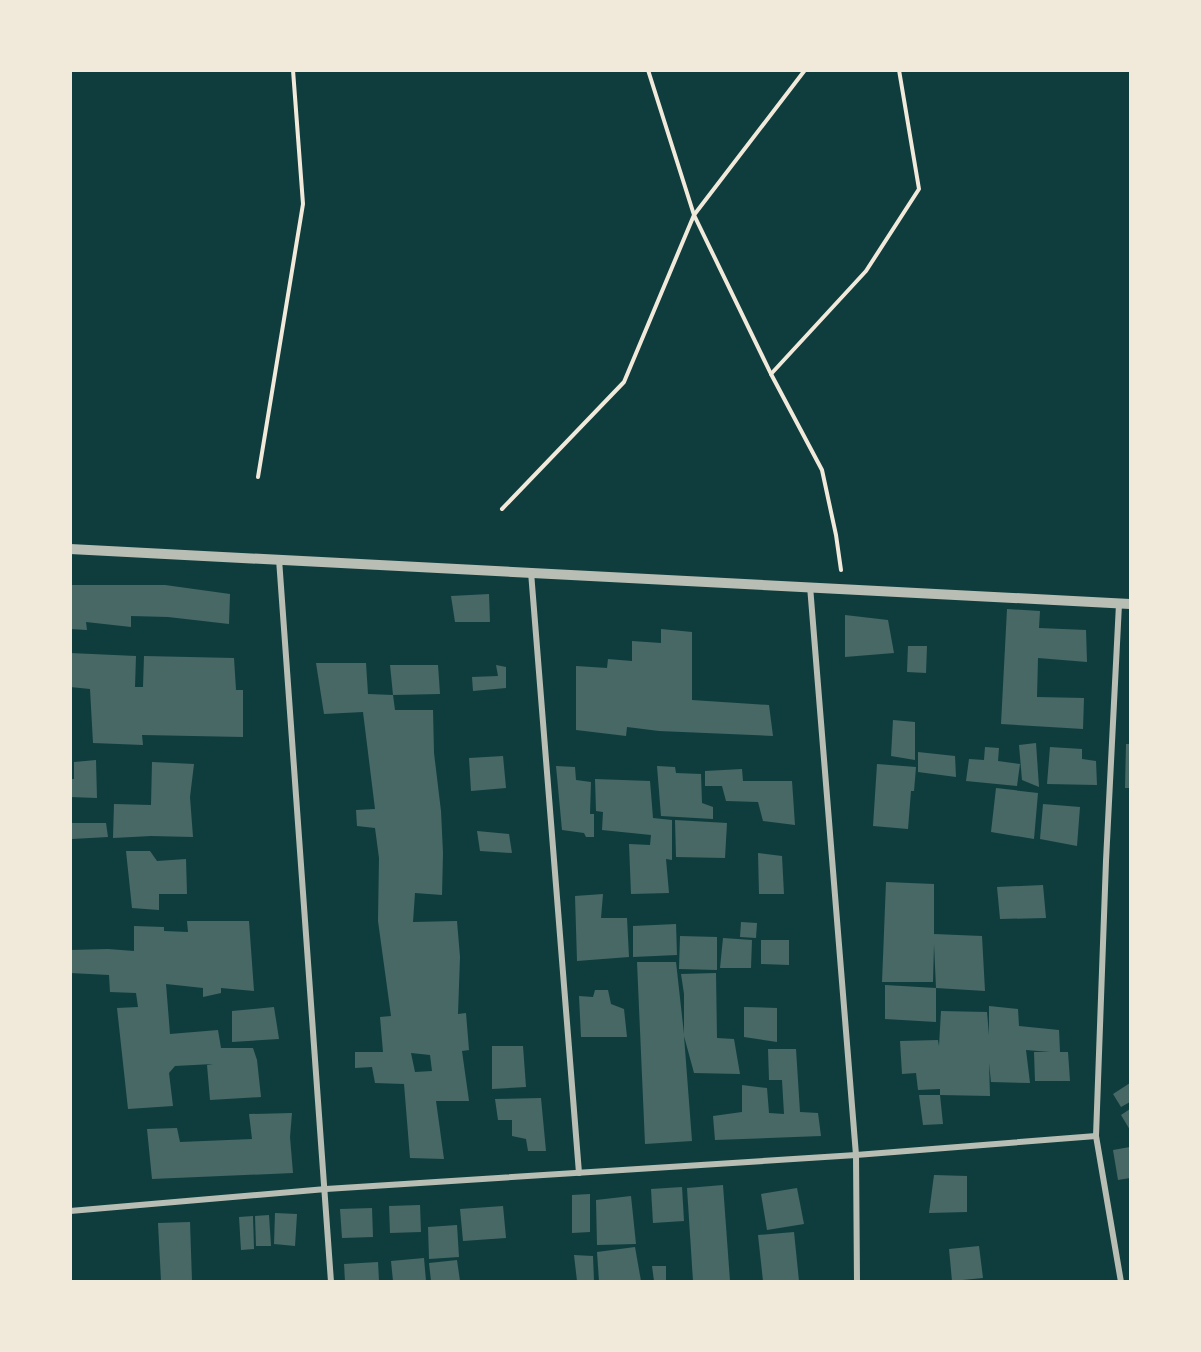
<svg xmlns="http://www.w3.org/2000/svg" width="1201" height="1352" font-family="Arial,sans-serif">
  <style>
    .building { fill: #486865; fill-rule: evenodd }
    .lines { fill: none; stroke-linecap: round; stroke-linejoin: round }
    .path { stroke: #f1e9da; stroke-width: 4 }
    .minor { stroke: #b8beb3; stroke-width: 6 }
    .tertiary { stroke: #b8beb3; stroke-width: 10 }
  </style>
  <rect width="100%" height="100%" fill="#0f3d3e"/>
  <g class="building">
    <path d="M70 585H165L230 594 229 624 168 617 131 616V627L86 622 87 630 70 629Z"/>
    <path d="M489 594 490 622H455L451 596Z"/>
    <path d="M1007 609 1040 611 1039 628 1086 630 1087 662 1038 658 1037 697 1084 698 1083 729 1001 724Z"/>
    <path d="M845 615 888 620 894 653 845 657Z"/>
    <path d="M661 629 692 632V700L769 705 773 736 659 731 627 727 626 736 576 730V666L607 668 608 659 632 661V641L661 643Z"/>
    <path d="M908 646H927L926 673 907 672Z"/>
    <path d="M70 653 136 656 135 687H143L144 656 234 658 236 690H243V737L142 735 143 745 93 743 90 689 70 687Z"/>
    <path d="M316 663H366L368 694 393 695 395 710H433L434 753 441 811 443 853 442 895 415 893 413 922 457 921 460 957 458 1014 466 1013 469 1050 462 1051 469 1101H436L444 1159 410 1158 404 1084 375 1083 372 1067 355 1068V1052H383L380 1017 391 1016 378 921 379 858 375 828 357 826 356 810 375 809 363 712 324 714ZM411 1053 430 1055 432 1071 415 1072Z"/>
    <path d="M390 665H438L440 694 393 695Z"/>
    <path d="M496 665 506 667V688L473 691 472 677 498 676Z"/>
    <path d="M893 720 915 722V760L891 756Z"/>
    <path d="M1036 743 1039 787 1022 780 1019 745Z"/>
    <path d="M1126 744H1130V788H1125Z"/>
    <path d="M985 747 999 748 998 761 1020 764 1017 786 966 781 969 759 984 760Z"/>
    <path d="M1050 747 1082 749V759L1096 761 1097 785 1047 784Z"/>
    <path d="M918 752 955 756 956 777 918 772Z"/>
    <path d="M503 756 506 788 471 791 469 758Z"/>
    <path d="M96 760 97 798 70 797V779H74V762Z"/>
    <path d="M152 762 194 764 190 797 193 837 151 836 113 838 114 804 151 805Z"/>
    <path d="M877 764 916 767 914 791H911L908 829 873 826Z"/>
    <path d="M556 766 575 767 576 780 591 782 590 814H594V837H586L584 833 562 830Z"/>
    <path d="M657 766 675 767 676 773 701 774 702 803 713 807V819L661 816Z"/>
    <path d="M742 769 743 781H792L795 825 763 821 758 802 726 801 722 786H705V771Z"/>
    <path d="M595 779 650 781 653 818 672 820V860L666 859 669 893 631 894 629 844 650 845 651 835 602 830 603 812 596 811Z"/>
    <path d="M996 788 1038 793 1034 839 991 832Z"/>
    <path d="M1043 804 1080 807 1077 846 1040 839Z"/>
    <path d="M675 820 727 823 725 858 676 857Z"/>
    <path d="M72 823H106L108 837 72 839Z"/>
    <path d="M477 831 509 834 512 853 480 851Z"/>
    <path d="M126 851H150L157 861 186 859 187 894H159V910L132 908Z"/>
    <path d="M758 853 782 856 784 894H759Z"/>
    <path d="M886 882 934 884V934L982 936 985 991 936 988 934 944 933 982H882Z"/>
    <path d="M1043 885 1046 918 1000 919 997 887Z"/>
    <path d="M603 894 601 918H627L629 957 577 961 575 896Z"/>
    <path d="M187 921H249L254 991 221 988V993L203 997V988L166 984 170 1034 218 1030 221 1048H253L257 1060 261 1097 210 1100 207 1065 213 1064 175 1066 169 1073 173 1106 128 1109 117 1008 138 1007 136 993 110 992 109 975 70 973V950L108 949 134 951V926L164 927V931L188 932Z"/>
    <path d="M741 922 757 923 756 938 740 937Z"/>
    <path d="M676 924 677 955 633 957V926Z"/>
    <path d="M680 936 717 937V970L679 969Z"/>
    <path d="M723 938 752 940 751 968H720Z"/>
    <path d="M761 940H789V965L761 964Z"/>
    <path d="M637 962H676L684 1034V994L681 974 716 973 717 1038 734 1039 740 1074 694 1073 684 1036 692 1141 645 1144Z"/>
    <path d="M885 985 936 988V1022L885 1019Z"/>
    <path d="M595 990H608L611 1004 624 1009 627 1037H581L579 996 593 997Z"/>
    <path d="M989 1006 1018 1009 1019 1026 1059 1030 1060 1052H1068L1070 1081H1035L1034 1052H1050L1026 1050 1030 1083 991 1082 989 1063 990 1096 940 1095 943 1124 923 1125 919 1095H940V1089L918 1090 916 1073 902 1074 900 1041 938 1040 939 1046 941 1011 987 1012 989 1035Z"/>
    <path d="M274 1007 279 1039 232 1042V1011Z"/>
    <path d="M744 1007 777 1008V1042L744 1037Z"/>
    <path d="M492 1046H523L526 1087 492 1089Z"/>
    <path d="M768 1049H796L800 1112 818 1113 821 1136 715 1140 713 1116 742 1112V1085L767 1088 769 1113 784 1114 782 1080H769Z"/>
    <path d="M1130 1083V1102L1121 1107 1113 1094Z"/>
    <path d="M541 1098 546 1151H528L526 1139 512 1136V1120H498L495 1099Z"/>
    <path d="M1130 1109V1130L1121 1115Z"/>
    <path d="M292 1113 290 1137 293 1173 152 1179 147 1129 177 1128 180 1142 252 1139 249 1114Z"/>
    <path d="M1130 1147V1178L1118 1180 1113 1150Z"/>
    <path d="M934 1175 967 1176V1212L929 1213Z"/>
    <path d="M723 1185 730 1281H693L687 1188Z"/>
    <path d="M682 1187 684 1221 653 1223 651 1189Z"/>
    <path d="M797 1188 804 1224 767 1230 761 1194Z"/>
    <path d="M590 1194V1232L572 1233V1195Z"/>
    <path d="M631 1196 636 1244 597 1245 596 1200Z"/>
    <path d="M420 1205 421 1232 390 1233 389 1206Z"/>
    <path d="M503 1206 506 1238 463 1241 460 1209Z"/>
    <path d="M372 1208 373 1237 342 1238 340 1209Z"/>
    <path d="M275 1213 297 1214 295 1246 274 1244Z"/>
    <path d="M269 1215 271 1246H256L255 1216Z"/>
    <path d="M253 1216 254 1249 241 1250 239 1217Z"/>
    <path d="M190 1222 192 1281H161L158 1223Z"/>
    <path d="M457 1225 459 1257 429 1259 428 1227Z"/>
    <path d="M794 1232 799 1281H763L758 1235Z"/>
    <path d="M979 1246 983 1278 952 1281 949 1249Z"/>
    <path d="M635 1247 641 1281H599L597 1252Z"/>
    <path d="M574 1255 593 1256 594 1281H577Z"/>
    <path d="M424 1258 426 1281H393L391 1261Z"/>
    <path d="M457 1260 460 1281H431L429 1263Z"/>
    <path d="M378 1262 379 1281H345L344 1264Z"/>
    <path d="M652 1266H666V1281H654Z"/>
  </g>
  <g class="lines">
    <g class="path">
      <path d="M648 70 694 215 771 374 822 470 836 535 841 570"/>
      <path d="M771 374 866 271 919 189 899 70"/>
      <path d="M258 477 303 204 293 70"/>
      <path d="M502 509 624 382 694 215 805 70"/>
    </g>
    <g class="minor">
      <path d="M279 559 331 1282"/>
      <path d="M531 572 579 1173"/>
      <path d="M810 586 856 1155 857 1282"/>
      <path d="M1119 604 1106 861 1096 1136 1121 1282"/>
      <path d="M70 1211 326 1189 856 1155 1096 1136"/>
    </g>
    <path class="tertiary" d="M70 549 1130 604"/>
  </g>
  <rect width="1201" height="1352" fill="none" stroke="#f1e9da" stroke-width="144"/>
</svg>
